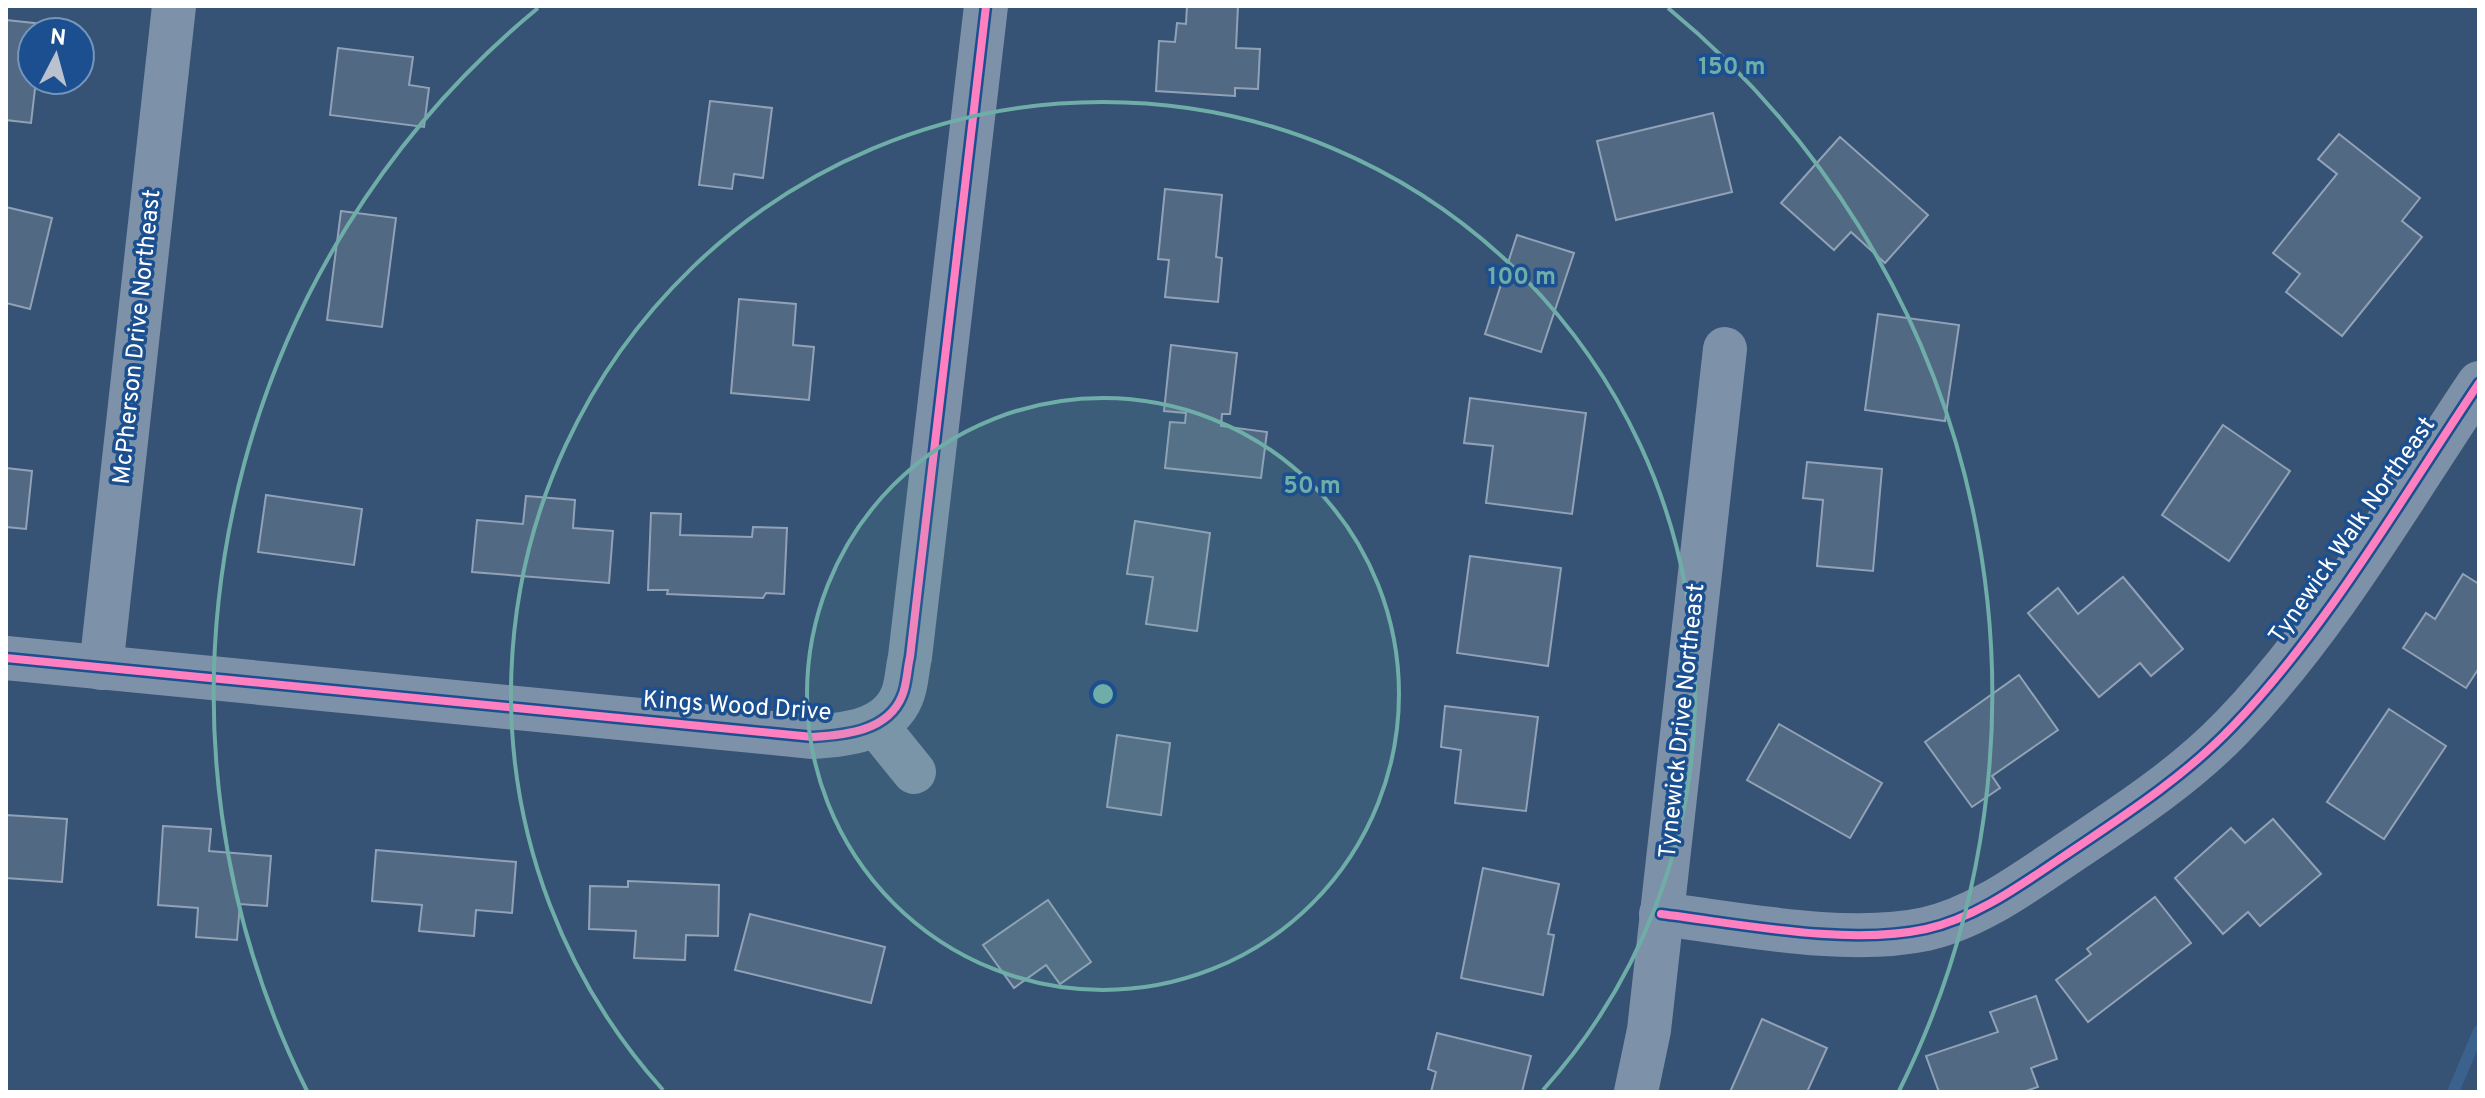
<svg xmlns="http://www.w3.org/2000/svg" width="2485" height="1098" font-family="Overpass,sans-serif">
  <style>
    .lines { fill: none; stroke-linecap: round; stroke-linejoin: round }
    .stream { stroke: #3b618d; stroke-width: 12 }
    .building { fill: #526984; stroke: #92a2b6; stroke-width: 2 }
    .minor { stroke: #7d92a8; stroke-width: 44 }
    .cycleway-casing { stroke: #1b4f8f; stroke-width: 13 }
    .cycleway { stroke: #ff80c0; stroke-width: 8 }
    .ring { fill: none; stroke: #6fada8; stroke-width: 4 }
    .labels { text-anchor: middle; dominant-baseline: central; stroke-width: 7; stroke-linejoin: round; paint-order: stroke }
    .street-label { font-size: 24px; fill: #fff; stroke: #1b4f8f }
    .centre { fill: #6fada8; stroke: #1b4f8f; stroke-width: 4 }
    .ring-label { font-size: 24px; text-anchor: middle; font-weight: bold; fill: #6fada8; stroke: #1b4f8f; stroke-width: 7; stroke-linejoin: round; paint-order: stroke }
  </style>
  <rect width="100%" height="100%" fill="#365274"/>
  <g class="lines">
    <path class="stream" d="M2453 1092 2479 1031"/>
  </g>
  <g class="building">
    <path d="M1187 6H1238L1236 48 1260 49 1258 89 1235 88V96L1156 91 1159 41 1175 42 1177 23 1186 24Z"/>
    <path d="M6 20 43 24 42 32H32V80H36L31 123 6 120Z"/>
    <path d="M338 48 413 57 409 85 429 88 424 127 330 115Z"/>
    <path d="M710 101 772 108 763 178 734 174 732 189 699 185Z"/>
    <path d="M1713 113 1732 192 1616 220 1597 141Z"/>
    <path d="M2339 134 2420 198 2402 221 2422 237 2342 336 2286 292 2300 274 2273 253 2337 174 2318 159Z"/>
    <path d="M1840 137 1928 215 1885 263 1851 232 1834 250 1781 203Z"/>
    <path d="M1165 189 1222 195 1216 257 1222 258 1218 302 1165 297 1169 260 1158 259Z"/>
    <path d="M6 207 52 218 30 309 6 303Z"/>
    <path d="M341 211 396 218 382 327 327 320Z"/>
    <path d="M1517 235 1574 253 1541 352 1485 334Z"/>
    <path d="M739 299 796 304 793 345 814 347 809 400 731 393Z"/>
    <path d="M1878 314 1959 325 1945 421 1865 410Z"/>
    <path d="M1171 345 1237 353 1230 414H1222L1221 426 1267 432 1261 478 1165 468 1170 422 1185 423 1186 413 1164 411Z"/>
    <path d="M1470 398 1586 413 1572 514 1486 503 1493 446 1464 443Z"/>
    <path d="M2223 425 2290 471 2229 561 2162 515Z"/>
    <path d="M1807 462 1882 469 1873 571 1817 566 1823 500 1803 498Z"/>
    <path d="M6 468 32 471 26 529 6 527Z"/>
    <path d="M266 495 362 509 354 565 258 552Z"/>
    <path d="M526 496 575 500 573 528 613 531 609 583 472 572 477 520 523 524Z"/>
    <path d="M651 513 681 514 680 535 752 537 753 527 787 528 784 594 766 593 763 598 667 594 668 590H648Z"/>
    <path d="M1135 521 1210 533 1197 631 1146 624 1153 577 1127 574Z"/>
    <path d="M1470 556 1561 568 1548 666 1457 653Z"/>
    <path d="M2463 574 2479 584V668L2466 688 2403 648 2426 613 2435 619Z"/>
    <path d="M2123 577 2183 649 2151 676 2140 663 2099 697 2028 613 2058 588 2078 614Z"/>
    <path d="M2019 675 2058 730 1992 776 2000 788 1972 807 1925 742Z"/>
    <path d="M1445 706 1538 717 1526 811 1455 803 1461 750 1441 747Z"/>
    <path d="M2389 709 2446 746 2384 839 2327 802Z"/>
    <path d="M1779 724 1882 783 1850 838 1747 780Z"/>
    <path d="M1117 735 1170 743 1161 815 1107 807Z"/>
    <path d="M6 815 67 819 62 882 6 878Z"/>
    <path d="M2273 819 2321 874 2260 926 2248 912 2223 934 2175 878 2231 828 2245 843Z"/>
    <path d="M163 826 211 829 209 851 271 856 267 906 240 904 237 940 196 937 198 908 158 905Z"/>
    <path d="M376 850 516 862 512 913 476 910 474 936 419 931 422 905 372 901Z"/>
    <path d="M1483 868 1559 884 1548 934 1554 935 1543 995 1461 978Z"/>
    <path d="M628 881 719 885 718 936 686 935 685 960 634 958 636 931 589 929 590 886 628 887Z"/>
    <path d="M2155 897 2191 943 2088 1022 2056 980 2091 954 2087 949Z"/>
    <path d="M1048 900 1091 962 1060 984 1046 965 1014 988 983 945Z"/>
    <path d="M750 914 885 947 871 1003 735 970Z"/>
    <path d="M2036 996 2057 1059 2031 1068 2038 1087 2023 1092H1939L1926 1056 1998 1032 1990 1012Z"/>
    <path d="M1762 1019 1827 1048 1807 1092H1730Z"/>
    <path d="M1437 1033 1531 1056 1522 1092H1431L1436 1072 1428 1069Z"/>
  </g>
  <g class="lines">
    <g class="minor">
      <path d="M6 658 813 737C845 735 888 731 902 696 907 685 907 669 910 657L986 6"/>
      <path d="M101 668 174 6"/>
      <path d="M876 725 914 772"/>
      <path d="M1661 914C1741 924 1847 946 1926 929 1976 918 2022 884 2064 856 2122 817 2183 778 2232 727 2329 626 2401 499 2479 383"/>
      <path d="M1636 1092 1649 1030 1725 349"/>
    </g>
    <defs>
      <g id="cycleway">
        <path d="M6 658 813 737C845 735 888 731 902 696 907 685 907 669 910 657L986 6"/>
        <path d="M1661 914C1741 924 1847 946 1926 929 1976 918 2022 884 2064 856 2122 817 2183 778 2232 727 2329 626 2401 499 2479 383"/>
      </g>
    </defs>
    <use href="#cycleway" class="cycleway-casing"/>
    <use href="#cycleway" class="cycleway"/>
  </g>
  <circle cx="1103" cy="694" r="296" fill="#6fada8" fill-opacity=".12"/>
  <g class="ring">
    <circle cx="1103" cy="694" r="296"/>
    <path d="M663 1090A592 592 0 1 1 1543 1090"/>
    <path d="M307 1091A889 889 0 0 1 538 8M1668 8A889 889 0 0 1 1899 1091"/>
  </g>
  <g class="labels">
    <g class="street-label">
      <text transform="translate(138 337) rotate(-84)">McPherson Drive Northeast</text>
      <text transform="translate(2353 531) rotate(-55)">Tynewick Walk Northeast</text>
      <text transform="translate(737 707) rotate(4)">Kings Wood Drive</text>
      <text transform="translate(1683 721) rotate(-84)">Tynewick Drive Northeast</text>
    </g>
  </g>
  <circle cx="1103" cy="694" r="12" class="centre"/>
  <g class="ring-label">
    <text x="1732" y="74">150 m</text>
    <text x="1522" y="284">100 m</text>
    <text x="1312" y="493">50 m</text>
  </g>
  <rect width="2485" height="1098" fill="none" stroke="#ffffff" stroke-width="16"/>
  <g transform="translate(56 56) rotate(6)"><circle r="38" fill="#1b4f8f" stroke="#7695bc" stroke-width="2"/>
  <path d="M0-6L14 30L0 20L-14 30Z" fill="#b9c2ce"/>
  <text y="-12" font-size="22" font-weight="bold" text-anchor="middle" fill="#ffffff">N</text>
  </g>
</svg>
